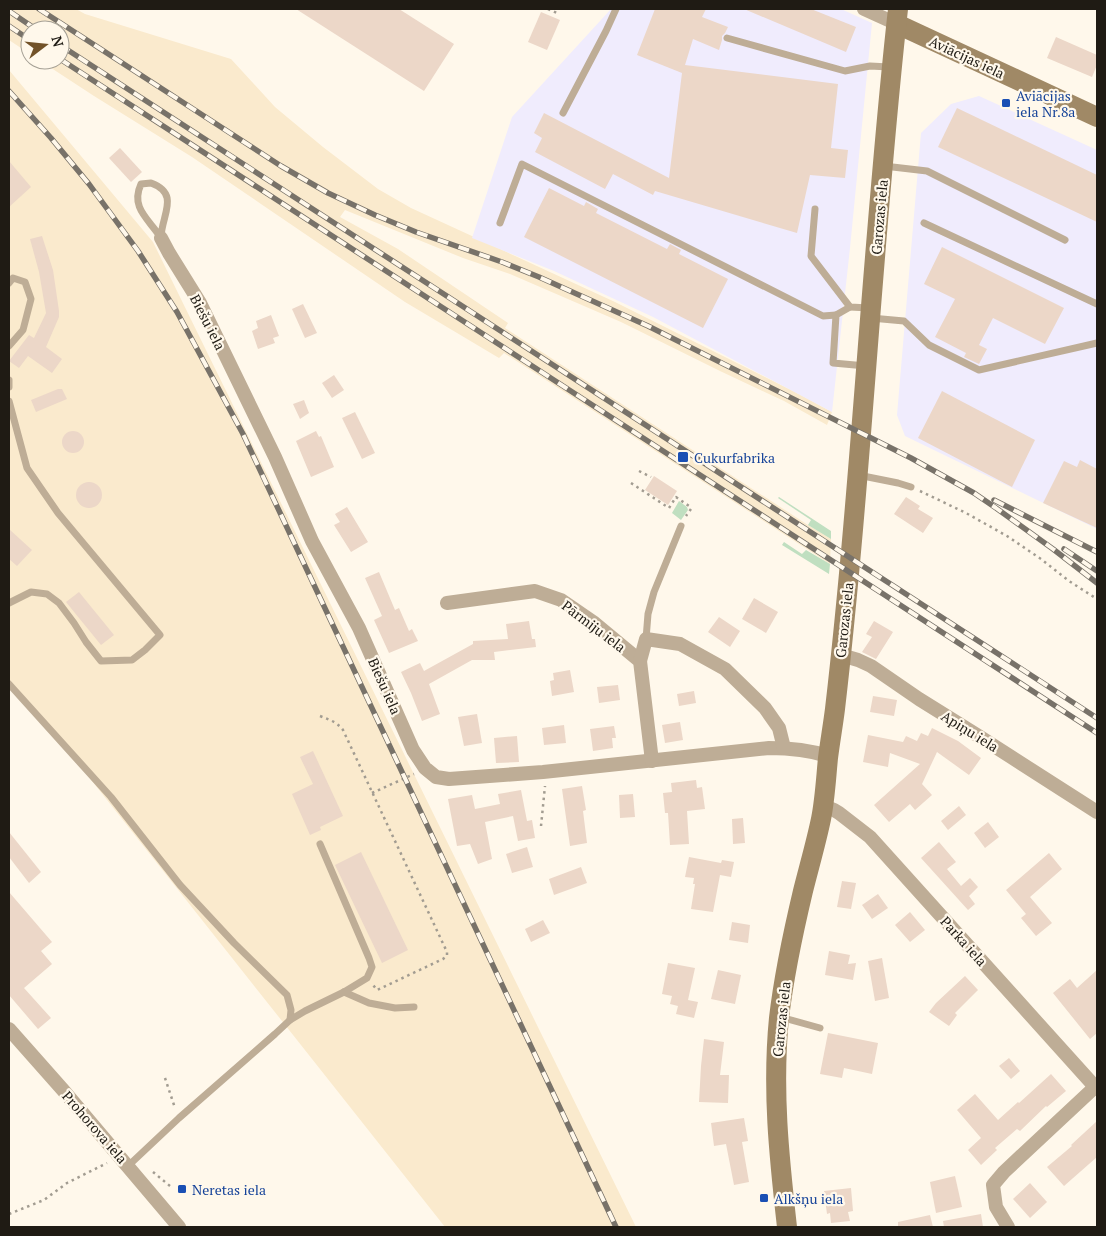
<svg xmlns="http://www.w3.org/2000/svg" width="1106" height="1236" font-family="'PT Serif',serif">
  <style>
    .built { fill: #faeacd }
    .industrial { fill: #f0ecfd }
    .grass { fill: #c0dfc0 }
    .building { fill: #ecd7c8 }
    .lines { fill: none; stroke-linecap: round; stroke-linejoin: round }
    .path { stroke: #a29c91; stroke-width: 2.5; stroke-dasharray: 2.5 4; stroke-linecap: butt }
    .service { stroke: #bead96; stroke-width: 7 }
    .minor { stroke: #bead96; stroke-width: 14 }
    .secondary { stroke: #a08966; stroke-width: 20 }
    .rail-casing { stroke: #787269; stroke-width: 5.5 }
    .rail { stroke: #fff8eb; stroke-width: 4; stroke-dasharray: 11; stroke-linecap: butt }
    .transit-dot { fill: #1a4fb4; stroke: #fff8eb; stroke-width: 2 }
    .labels { text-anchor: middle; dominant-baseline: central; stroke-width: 4.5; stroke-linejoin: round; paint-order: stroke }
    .street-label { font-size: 14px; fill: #1f1b14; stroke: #fff8eb }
    .transit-label { font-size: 14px; fill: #164399; stroke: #fff8eb; text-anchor: start }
  </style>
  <rect width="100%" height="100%" fill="#fff8eb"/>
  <g class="built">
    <path d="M9 9H76L85 14 231 59 275 107 323 147 378 189 411 208 615 302 801 395 832 412 827 425 784 401 720 371 621 322 510 274 463 258 345 210 340 217 398 249 508 323 505 328 808 525 831 539 830 564 504 353 499 358 405 302 192 157 94 96 39 60H60V30H30V54L9 40Z"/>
    <path d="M9 70 153 242 636 1227H445L77 762 9 683Z"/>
  </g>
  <g class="industrial">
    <path d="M611 9H841L872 23 850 248 832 412 653 317 554 271 472 238 512 117Z"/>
    <path d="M979 96 1097 150V529L905 436 897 415 921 133 951 104Z"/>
  </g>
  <g class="grass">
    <path d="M779 497 831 531V539L808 525 811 520 778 498Z"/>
    <path d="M679 501 687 507 688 510 681 520 672 513Z"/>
    <path d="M784 542 802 554 806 550 830 564 829 574 782 545Z"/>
  </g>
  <g class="building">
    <path d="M296 9H399L454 44 424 91Z"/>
    <path d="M655 9H706L702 17 728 27 725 33 722 36V40L719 50 693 39 685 65 838 84 831 148 848 150 845 178 810 175 797 233 655 191 653 195 613 174 605 189 535 152 542 138 534 133 544 113 669 178 682 73 637 55Z"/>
    <path d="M744 9H811L856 27 846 52Z"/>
    <path d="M541 12 560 20 547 50 528 42Z"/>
    <path d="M1056 37 1097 55V65L1092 77 1047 58Z"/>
    <path d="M957 108 1097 175V222L938 147Z"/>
    <path d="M120 148 142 172 131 182 109 158Z"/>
    <path d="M9 161 31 187 9 207Z"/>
    <path d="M549 188 584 206 586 202 598 209 596 213 667 249 670 244 681 250 679 254 728 279 703 328 524 237Z"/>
    <path d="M42 236 53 270 59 311V317L46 347 62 359 52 373 28 356 19 368 9 361 29 335 34 338 46 313 39 272 30 239Z"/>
    <path d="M942 247 1064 308 1045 344 993 318 979 345 987 349 979 364 964 357 966 353 935 337 955 299 924 284Z"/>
    <path d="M303 304 317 333 305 338 292 309Z"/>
    <path d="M271 315 279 336 273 338 275 343 258 349 252 331 258 328 256 321Z"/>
    <path d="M334 375 344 390 332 398 322 383Z"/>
    <path d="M58 389H62L67 399 36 412 31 400Z"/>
    <path d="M942 391 1035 440 1012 487 918 438Z"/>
    <path d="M304 400 309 413 300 419 293 404Z"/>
    <path d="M355 412 375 453 362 459 342 418Z"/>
    <path d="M316 431 319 437 321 436 334 467 311 477 296 441Z"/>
    <circle cx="73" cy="442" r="11"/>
    <path d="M1080 460 1097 469V528L1043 503 1064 461 1077 467Z"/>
    <path d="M654 476 677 491 668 505 645 490Z"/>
    <circle cx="89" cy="495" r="13"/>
    <path d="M906 497 920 506 918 509 933 518 923 533 894 514Z"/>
    <path d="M347 507 368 542 351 552 334 525 340 522 335 514Z"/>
    <path d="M9 529 32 550 17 566 9 559Z"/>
    <path d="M379 572 395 610 399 608 409 631 412 629 418 641 389 653 374 620 382 616 365 578Z"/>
    <path d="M79 592 114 635 101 645 66 602Z"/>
    <path d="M754 598 778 612 766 633 742 619Z"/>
    <path d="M719 617 740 631 730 647 708 632Z"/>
    <path d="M529 621 532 639H535L536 647 494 652 495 660H472L429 684 440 714 422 721 411 693 401 672 420 663 424 671 473 644V641L508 639 506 624Z"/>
    <path d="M874 621 893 632 876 659 862 652 872 637 866 634Z"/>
    <path d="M570 670 574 692 552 696 550 681 554 680 553 673Z"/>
    <path d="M618 685 620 700 599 703 597 687Z"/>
    <path d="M694 691 696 703 679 706 677 694Z"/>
    <path d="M873 696 897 700 894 716 870 712Z"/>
    <path d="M477 714 482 743 464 746 458 717Z"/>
    <path d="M680 722 683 740 665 743 662 725Z"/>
    <path d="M564 725 566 743 544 745 542 728Z"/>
    <path d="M614 726 616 738H612L613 748 593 751 590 729Z"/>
    <path d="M932 728 958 741 981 758 969 775 937 752 922 784 932 795 915 810 910 804 889 822 874 805 920 764 890 753 888 767 863 762 868 735 903 742 906 736 917 741 921 733 928 736Z"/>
    <path d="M517 736 519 762 496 763 494 738Z"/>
    <path d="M313 751 343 816 320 827 321 830 310 835 292 794 313 784 300 757Z"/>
    <path d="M696 780 697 788 702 787 705 809 687 811 689 844 670 845 668 813H665L663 793 672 792 671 783Z"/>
    <path d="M582 786 586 810 583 811 587 843 570 846 562 789Z"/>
    <path d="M521 790 527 821 532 820 535 838 518 841 513 816 485 822 492 859 478 864 470 844 457 846 448 799 472 795 475 809 500 804 498 794Z"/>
    <path d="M633 794 635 817 620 818 619 795Z"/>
    <path d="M959 806 966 815 948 830 941 821Z"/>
    <path d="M743 818 745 843 733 844 732 819Z"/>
    <path d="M988 822 999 837 985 848 974 833Z"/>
    <path d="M9 832 41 872 29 883 9 857Z"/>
    <path d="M939 842 956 862 947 869 961 886 970 878 978 887 969 896 975 904 968 910 921 858Z"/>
    <path d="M527 847 533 867 512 873 506 854Z"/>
    <path d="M361 852 408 950 382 963 335 865Z"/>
    <path d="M1049 853 1062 869 1030 897 1052 923 1036 936 1021 918 1026 914 1006 890Z"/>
    <path d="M689 857 721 863 722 860 734 862 731 877 720 875 713 912 691 909 695 884H693L694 878 685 877Z"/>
    <path d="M581 867 587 883 554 895 549 879Z"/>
    <path d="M842 881 856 883 851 909 837 907Z"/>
    <path d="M9 892 52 942 41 951 52 964 24 988 51 1018 38 1029 9 995Z"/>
    <path d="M878 894 888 908 872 919 862 905Z"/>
    <path d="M910 912 925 930 910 942 895 925Z"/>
    <path d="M543 920 550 933 531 942 525 929Z"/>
    <path d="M732 922 750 925 748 943 729 940Z"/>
    <path d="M829 951 850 955 848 964 856 963 853 980 825 975Z"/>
    <path d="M882 958 889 998 875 1001 868 961Z"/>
    <path d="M668 963 695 968 688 1000 698 1002 694 1018 676 1014 678 1006 670 1004 672 996 662 994Z"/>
    <path d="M718 970 741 975 735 1004 711 999Z"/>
    <path d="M1097 970V1033L1090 1039 1053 993 1070 979 1077 988Z"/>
    <path d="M965 976 978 990 955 1013 957 1015 949 1026 929 1012 936 1003Z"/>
    <path d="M828 1033 878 1043 872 1074 844 1068 842 1078 820 1074Z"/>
    <path d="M704 1039 724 1042 720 1075H729L728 1103 699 1102 701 1066Z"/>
    <path d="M1009 1058 1020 1071 1011 1079 999 1066Z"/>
    <path d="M1051 1074 1066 1091 1047 1107 1046 1106 1020 1131 1017 1129 995 1148 997 1150 981 1165 968 1150 981 1138 957 1110 975 1094 998 1120 1018 1102 1019 1103Z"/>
    <path d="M744 1118 748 1141 742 1142 749 1182 734 1185 726 1144 714 1146 711 1123Z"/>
    <path d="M1097 1121V1157L1064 1186 1047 1167 1072 1146 1071 1145Z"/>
    <path d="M955 1176 962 1207 936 1213 930 1182Z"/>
    <path d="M1030 1183 1047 1202 1030 1218 1013 1199Z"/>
    <path d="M851 1188 853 1211 848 1212 850 1221 831 1223 830 1213 827 1214 824 1191Z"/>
    <path d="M981 1214 983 1227H944L943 1221Z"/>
    <path d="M930 1215 933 1227H898V1222Z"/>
  </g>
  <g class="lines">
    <g class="path">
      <path d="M548 9 559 14"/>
      <path d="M639 471 651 477"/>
      <path d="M631 483 669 508 676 497 689 506 691 509 686 516"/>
      <path d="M920 491 966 513 1007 536 1041 559 1069 581 1097 599"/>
      <path d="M320 716C330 720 337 722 343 730L447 952V956L443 959 377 990 373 985"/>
      <path d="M372 793 414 774"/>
      <path d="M541 826 545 786"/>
      <path d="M165 1078 175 1108"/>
      <path d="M153 1172 170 1186"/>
      <path d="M9 1214 44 1200 67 1183 107 1163"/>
    </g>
    <g class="service">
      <path d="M727 38 845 71 870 66 889 67"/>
      <path d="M563 113 606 31 616 9"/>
      <path d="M884 166 927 171 1065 240"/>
      <path d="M151 183C181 194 161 216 161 238 149 219 130 208 141 184Z"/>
      <path d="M815 209 811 256 850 307 869 308"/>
      <path d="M500 223 522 164 823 316 836 315"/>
      <path d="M924 223 1097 304"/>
      <path d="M9 283 13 278 25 282 31 299 23 330 9 346"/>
      <path d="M850 307 836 315 833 363 866 366"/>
      <path d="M871 318 904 321 929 345 979 370 1097 343"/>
      <path d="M9 380V387"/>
      <path d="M9 401 27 468 58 513 160 635 145 650 132 660 101 661 86 642 74 623 59 603 47 594 31 592 9 603"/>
      <path d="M858 475 898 483 911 487"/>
      <path d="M646 639 648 614 654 592 681 526"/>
      <path d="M9 684 111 797 180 885 234 943 287 995 291 1010 290 1020 275 1034 179 1118 128 1166"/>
      <path d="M344 992 369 1003 395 1008 414 1007"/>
      <path d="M780 1017 820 1028"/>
      <path d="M290 1020 305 1011 344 992 367 978 372 967 369 958 320 844"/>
    </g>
    <g class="minor">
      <path d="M864 9 897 24"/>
      <path d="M161 238 169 253 200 303 275 457 312 541 359 628 413 750 425 768 436 777 449 779 543 772 769 748C790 748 809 750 828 756"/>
      <path d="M447 603 535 591 561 600 593 622 640 661 652 761"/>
      <path d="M841 655 858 660 871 666 919 699 980 737 1097 812"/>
      <path d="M640 661 646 639 680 644 725 669 765 708 779 728 784 748"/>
      <path d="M824 806 834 810 839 813 870 837 1097 1089"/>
      <path d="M9 1029 63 1090 179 1227"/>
      <path d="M1008 1227 996 1207 993 1185 1004 1172 1095 1087"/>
    </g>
    <g class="secondary">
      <path d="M897 24 1097 117"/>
      <path d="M787 1227C779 1156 772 1089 779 1018 784 975 793 933 803 891 809 867 816 843 821 819 825 799 826 778 828 758 830 742 833 725 835 709 862 476 872 242 898 9"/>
    </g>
    <defs>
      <g id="rail">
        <path d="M39 9 281 166 328 193 375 215 416 232 502 262 539 277 648 326 911 458 974 493 996 508 1053 549 1097 583"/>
        <path d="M9 11 37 30"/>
        <path d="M9 26 30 40"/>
        <path d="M60 45 1097 718"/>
        <path d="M60 59 1097 733"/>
        <path d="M9 91 51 138 89 184 138 251 177 312 243 434 616 1227"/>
        <path d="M994 500 1097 552"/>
        <path d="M1064 549 1097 571"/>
      </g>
    </defs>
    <use href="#rail" class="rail-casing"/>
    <use href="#rail" class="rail"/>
  </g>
  <g class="transit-dot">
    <rect x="1001" y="98" width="10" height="10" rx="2.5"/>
    <rect x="677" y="451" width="12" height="12" rx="2.5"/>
    <rect x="177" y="1184" width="10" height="10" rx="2.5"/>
    <rect x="759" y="1193" width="10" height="10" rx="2.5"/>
  </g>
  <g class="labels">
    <g class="street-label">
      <text transform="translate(967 57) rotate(25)">Aviācijas iela</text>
      <text transform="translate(879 217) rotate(-85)">Garozas iela</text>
      <text transform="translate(208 322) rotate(63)">Biešu iela</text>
      <text transform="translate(844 620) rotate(-84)">Garozas iela</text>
      <text transform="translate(594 626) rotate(37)">Pārmiju iela</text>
      <text transform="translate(385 686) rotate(66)">Biešu iela</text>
      <text transform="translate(970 731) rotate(32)">Apiņu iela</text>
      <text transform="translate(964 941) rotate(48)">Parka iela</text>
      <text transform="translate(781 1019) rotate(-84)">Garozas iela</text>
      <text transform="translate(95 1127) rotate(49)">Prohorova iela</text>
    </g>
    <g class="transit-label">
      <text x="1016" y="95">Aviācijas<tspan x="1016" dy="16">iela Nr.8a</tspan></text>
      <text x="694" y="457">Cukurfabrika</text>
      <text x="192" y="1189">Neretas iela</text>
      <text x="774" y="1198">Alkšņu iela</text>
    </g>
  </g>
  <rect width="1106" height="1236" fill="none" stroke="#1f1b14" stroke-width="20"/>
  <g transform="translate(45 45) rotate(74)"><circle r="24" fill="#fff8eb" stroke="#a5a095"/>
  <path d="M0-4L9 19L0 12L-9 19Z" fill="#725228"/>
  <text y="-8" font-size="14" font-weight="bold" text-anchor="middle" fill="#1f1b14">N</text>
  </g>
</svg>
